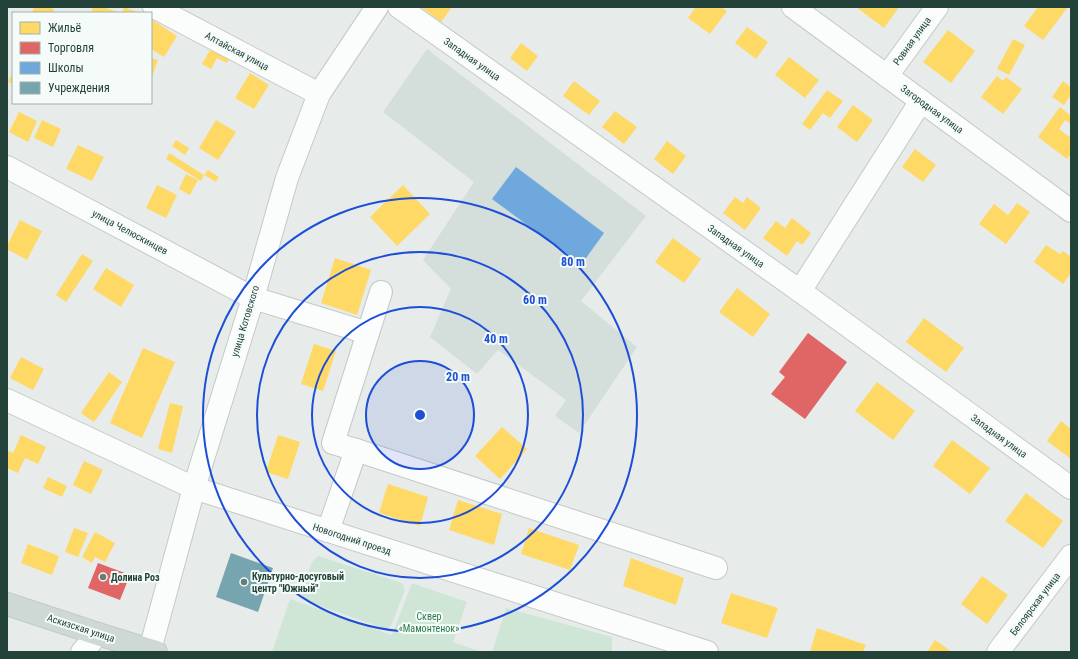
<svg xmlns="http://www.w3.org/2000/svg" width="1078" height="659" font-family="'Roboto Condensed',sans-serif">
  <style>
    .built { fill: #d4deda }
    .green { fill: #cfe6d7 }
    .homes { fill: #ffd966 }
    .shops { fill: #e06666 }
    .schools { fill: #6fa8dc }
    .public { fill: #76a5af }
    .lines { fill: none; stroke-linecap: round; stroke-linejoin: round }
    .minor-casing { stroke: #c4c9c7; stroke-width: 24 }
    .major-casing { stroke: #c2cbc9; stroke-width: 24 }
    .minor { stroke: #fbfcfc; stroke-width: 22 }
    .major { stroke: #ced8d5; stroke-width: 22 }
    .ring { fill: none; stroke: #1d4ed8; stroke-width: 2 }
    .poi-dot { fill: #677e78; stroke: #f5fbf8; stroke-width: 1.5 }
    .labels { text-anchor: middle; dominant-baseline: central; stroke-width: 4; stroke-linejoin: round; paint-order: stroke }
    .street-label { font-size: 10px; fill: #22423a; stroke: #f5fbf8 }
    .poi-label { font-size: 10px; font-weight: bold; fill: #22423a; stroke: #f5fbf8; text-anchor: start }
    .park-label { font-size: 10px; fill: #297c4b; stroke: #f5fbf8 }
    .centre { fill: #1d4ed8; stroke: #f5fbf8; stroke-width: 2 }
    .ring-label { font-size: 12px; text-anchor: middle; font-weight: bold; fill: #1d4ed8; stroke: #f5fbf8; stroke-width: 4; stroke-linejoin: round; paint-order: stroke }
  </style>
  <rect width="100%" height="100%" fill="#e7ecea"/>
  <path class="built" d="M427 49 646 216 581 301 637 347 579 433 555 416 566 400 498 350 477 374 430 337 451 289 423 260 474 182 383 112Z"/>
  <g class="green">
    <path d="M318 556 402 583 405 590 391 626 386 629 305 601 301 594 312 562Z"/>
    <path d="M412 583 467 602 453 642 482 652H272L290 599 392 635Z"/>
    <path d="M506 608 612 637V652H492Z"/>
  </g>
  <g class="homes">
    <path d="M34 7H47L54 9 53 13H32Z"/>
    <path d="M93 7H103L120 13H91Z"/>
    <path d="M124 7 140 13H122Z"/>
    <path d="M421 7H452L441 22Z"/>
    <path d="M696 7H721L727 11 710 34 688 18Z"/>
    <path d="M856 7H899L884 28Z"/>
    <path d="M1038 7H1068L1043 40 1024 26Z"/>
    <path d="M151 19 177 36 164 57 151 49Z"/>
    <path d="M747 27 768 42 756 59 735 43Z"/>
    <path d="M948 30 975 51 951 83 923 62Z"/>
    <path d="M1013 39 1025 45 1009 75 997 69Z"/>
    <path d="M521 43 538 56 527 71 510 58Z"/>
    <path d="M218 44 232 52 227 63 217 58 211 69 202 64 210 50 213 52Z"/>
    <path d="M789 57 819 80 805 98 775 75Z"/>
    <path d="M151 58 158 60 152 77H151Z"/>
    <path d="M13 72V84L8 82Z"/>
    <path d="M250 73 269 85 254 109 235 98Z"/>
    <path d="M997 76 1003 81 1006 77 1022 89 1003 114 981 97Z"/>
    <path d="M574 81 600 101 589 115 563 96Z"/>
    <path d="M1063 81 1071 87V95L1064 105 1052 97Z"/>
    <path d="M827 90 843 101 830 118 823 113 810 130 802 124Z"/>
    <path d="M853 105 873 120 857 142 837 127Z"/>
    <path d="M1060 107 1071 116V121L1069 123 1065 120 1059 129 1071 138V154L1067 159 1038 137Z"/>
    <path d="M615 111 637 127 624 144 602 127Z"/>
    <path d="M19 112 37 121 28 142 9 132Z"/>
    <path d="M42 120 61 129 53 147 34 138Z"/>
    <path d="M216 120 236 132 218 160 199 148Z"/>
    <path d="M176 140 189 148 185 155 172 146Z"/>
    <path d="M667 141 686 156 673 174 654 159Z"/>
    <path d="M78 145 104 157 92 181 66 169Z"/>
    <path d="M915 149 936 165 923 182 902 167Z"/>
    <path d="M169 153 204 175 208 170 219 177 216 182 204 175 201 181 166 159Z"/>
    <path d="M186 174 198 180 190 195 179 189Z"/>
    <path d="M157 185 177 195 166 218 146 208Z"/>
    <path d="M403 185 430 214 397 246 370 217Z"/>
    <path d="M735 197 743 203 747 197 761 208 745 230 723 213Z"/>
    <path d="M1017 203 1030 212 1006 244 979 224 994 204 1008 215Z"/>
    <path d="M792 218 811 233 802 245 797 241 787 256 763 238 776 221 785 228Z"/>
    <path d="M20 220 42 231 27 260 7 249V246Z"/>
    <path d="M673 238 701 259 684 283 655 262Z"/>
    <path d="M1046 245 1060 254 1063 251 1071 257V273L1063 284 1034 262Z"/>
    <path d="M82 254 93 261 66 302 56 295Z"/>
    <path d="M335 258 371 270 357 315 321 303Z"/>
    <path d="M106 268 134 285 121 307 93 289Z"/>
    <path d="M737 288 770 314 753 337 719 312Z"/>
    <path d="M924 318 964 348 946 372 906 342Z"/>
    <path d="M314 344 336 351 323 391 301 384Z"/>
    <path d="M143 348 175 362 142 438 110 423Z"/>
    <path d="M21 357 44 369 33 390 10 378Z"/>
    <path d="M109 372 122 382 94 422 81 413Z"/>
    <path d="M877 382 915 411 893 440 855 411Z"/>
    <path d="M170 403 183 406 172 453 158 449Z"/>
    <path d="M1061 421 1071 429V459L1047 441Z"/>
    <path d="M502 427 527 449 500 479 475 456Z"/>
    <path d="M21 435 46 447 38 464 25 458 18 473 7 468V454L9 451 13 453Z"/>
    <path d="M278 435 300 442 288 479 266 472Z"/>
    <path d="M952 440 990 468 970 494 933 466Z"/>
    <path d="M84 461 103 470 91 494 73 485Z"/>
    <path d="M48 477 67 486 62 497 43 488Z"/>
    <path d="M388 484 428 497 420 526 379 513Z"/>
    <path d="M1026 493 1063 521 1043 548 1005 521Z"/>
    <path d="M458 500 502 514 494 545 449 530Z"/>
    <path d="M74 528 88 533 78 557 65 552Z"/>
    <path d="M529 528 579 545 570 570 521 554Z"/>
    <path d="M95 532 115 543 105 562 95 557 92 563 82 557Z"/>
    <path d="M28 544 59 556 52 575 21 563Z"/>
    <path d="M631 558 684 578 676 605 623 586Z"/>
    <path d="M982 576 1008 595 987 624 961 604Z"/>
    <path d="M731 593 778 608 767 638 721 623Z"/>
    <path d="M817 628 866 645 863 652H810Z"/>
    <path d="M935 640 952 652H927Z"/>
  </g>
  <g class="shops">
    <path d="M808 333 847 362 805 419 771 394 785 377 779 372Z"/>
    <path d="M98 563 130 575 120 600 88 588Z"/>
  </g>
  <path class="schools" d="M516 167 604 233 581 265 492 199Z"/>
  <path class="public" d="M231 553 273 568 258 612 216 597Z"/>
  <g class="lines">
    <defs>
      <g id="minor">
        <path d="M154 7 319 94"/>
        <path d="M399 7 800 291 1071 488"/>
        <path d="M793 7 1071 211"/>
        <path d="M887 76 937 7"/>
        <path d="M7 167 253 298 368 333"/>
        <path d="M800 291 921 101"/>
        <path d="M7 400 194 488 707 652"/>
        <path d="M356 450 333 443 381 292"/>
        <path d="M328 531 356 450 716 568"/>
        <path d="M150 650 194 488 253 298 287 178 319 94 377 7"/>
        <path d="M82 652 98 634"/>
        <path d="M998 652 1071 556"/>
      </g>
      <path id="major" d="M7 604 98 634 156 652"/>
    </defs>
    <use href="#minor" class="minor-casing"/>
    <use href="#major" class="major-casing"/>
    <use href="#minor" class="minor"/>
    <use href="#major" class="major"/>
  </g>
  <circle cx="420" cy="415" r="54" fill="#1d4ed8" fill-opacity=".12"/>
  <g class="ring">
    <circle cx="420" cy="415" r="54"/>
    <circle cx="420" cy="415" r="108"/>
    <circle cx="420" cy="415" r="163"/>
    <circle cx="420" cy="415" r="217"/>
  </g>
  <g class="poi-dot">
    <circle cx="103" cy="577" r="4"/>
    <circle cx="244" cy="582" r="4"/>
  </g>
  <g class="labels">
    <g class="street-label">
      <text transform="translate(912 41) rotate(-54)">Ровная улица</text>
      <text transform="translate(237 51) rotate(28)">Алтайская улица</text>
      <text transform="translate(472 59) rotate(35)">Западная улица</text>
      <text transform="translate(932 109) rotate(36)">Загородная улица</text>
      <text transform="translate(130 232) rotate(28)">улица Челюскинцев</text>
      <text transform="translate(736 246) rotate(35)">Западная улица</text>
      <text transform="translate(245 321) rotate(-73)">улица Котовского</text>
      <text transform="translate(999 436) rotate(36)">Западная улица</text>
      <text transform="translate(352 539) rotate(18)">Новогодний проезд</text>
      <text transform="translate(1035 604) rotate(-53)">Белоярская улица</text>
      <text transform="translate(81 628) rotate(18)">Аскизская улица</text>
    </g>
    <g class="poi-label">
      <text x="252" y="576">Культурно-досуговый<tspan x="252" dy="12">центр "Южный"</tspan></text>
      <text x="111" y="577">Долина Роз</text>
    </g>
    <g class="park-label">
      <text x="429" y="616">Сквер<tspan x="429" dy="12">«Мамонтенок»</tspan></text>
    </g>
  </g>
  <circle cx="420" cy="415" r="6" class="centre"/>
  <g class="ring-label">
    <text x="573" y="266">80 m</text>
    <text x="535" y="304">60 m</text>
    <text x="496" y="343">40 m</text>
    <text x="458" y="381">20 m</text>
  </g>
  <rect width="1078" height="659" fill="none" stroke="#22423a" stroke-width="16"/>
  <rect x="12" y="12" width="140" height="92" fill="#f5fbf8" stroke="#a1b1ac"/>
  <rect x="20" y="22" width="20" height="12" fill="#ffd966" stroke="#a1b1ac"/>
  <text x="48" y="32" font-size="12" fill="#22423a">Жильё</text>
  <rect x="20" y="42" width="20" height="12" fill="#e06666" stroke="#a1b1ac"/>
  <text x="48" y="52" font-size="12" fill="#22423a">Торговля</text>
  <rect x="20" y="62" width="20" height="12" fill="#6fa8dc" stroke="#a1b1ac"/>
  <text x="48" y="72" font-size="12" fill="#22423a">Школы</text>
  <rect x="20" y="82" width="20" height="12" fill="#76a5af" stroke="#a1b1ac"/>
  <text x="48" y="92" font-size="12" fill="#22423a">Учреждения</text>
</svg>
